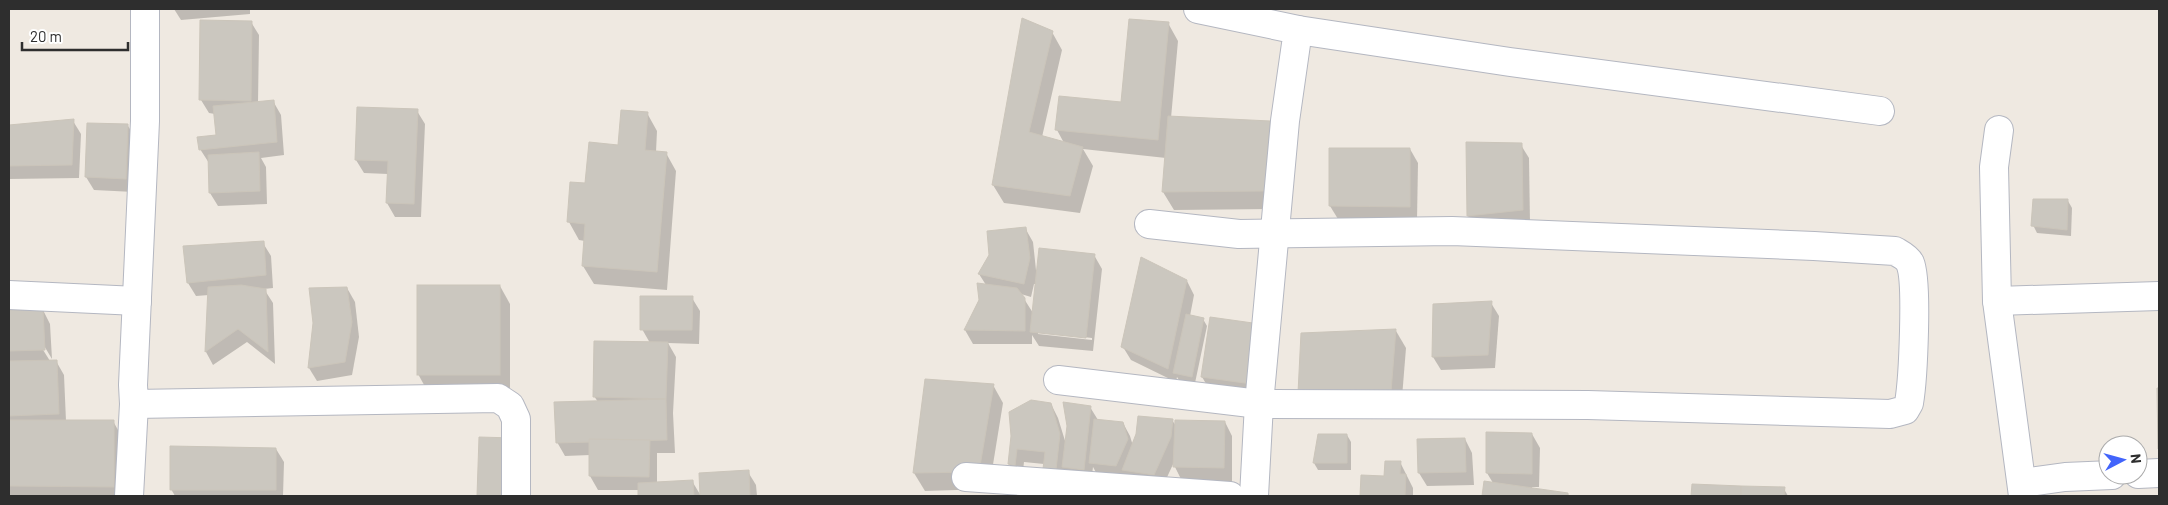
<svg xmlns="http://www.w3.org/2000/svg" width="2168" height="505" font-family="Barlow,sans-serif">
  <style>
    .shadow { fill: #0003; fill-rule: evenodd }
    .building { fill: #cbc7bf; stroke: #cbc5ba }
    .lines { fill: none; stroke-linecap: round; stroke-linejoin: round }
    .minor-casing { stroke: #b4b7c1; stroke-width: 30 }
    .minor { stroke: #fff; stroke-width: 28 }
  </style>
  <rect width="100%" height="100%" fill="#efe9e1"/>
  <g class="shadow">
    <path d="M174 9H250V14L181 20Z"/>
    <path d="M251 22 259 35 258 103 273 101 281 115 284 155 261 158 266 167 267 204 218 206 210 193 209 163 200 149 217 136 215 114 209 113 201 100Z"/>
    <path d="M1168 23 1178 41 1171 118 1270 122 1280 140 1275 209 1174 210 1163 192 1166 158 1083 149 1093 166 1080 213 1004 203 993 185 1052 32 1062 50 1042 137 1064 143 1057 130 1122 103Z"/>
    <path d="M417 111 425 124 421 217H395L387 203 388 174 364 173 356 160Z"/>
    <path d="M647 113 657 131 656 152 666 153 676 171 667 290 594 284 583 266 585 241 579 240 569 222 586 184Z"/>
    <path d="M73 121 81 134 79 178 9 179V126Z"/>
    <path d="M128 126 136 139 134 192 94 190 86 177Z"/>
    <path d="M1467 143 1521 145 1529 158 1530 224 1476 229 1468 216Z"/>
    <path d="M1410 149 1418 163 1417 220 1338 219 1330 206Z"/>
    <path d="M2068 201 2072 208 2071 236 2037 233 2033 225Z"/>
    <path d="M1025 228 1033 242 1036 270 1094 255 1102 269 1093 351 1039 346 1032 335V344H973L965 330 986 285 979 274ZM1034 284H1036L1033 313 1021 294 1031 297ZM1038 332 1092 338V340L1038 334Z"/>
    <path d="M263 243 271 256 273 288 264 289 273 303 275 364 247 342 213 365 206 352 209 295 196 296 188 283Z"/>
    <path d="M1187 281 1194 295 1190 316 1203 319 1207 326 1195 383 1179 380 1177 377 1176 382 1131 360 1123 347Z"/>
    <path d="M500 286 510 304V393L428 392 418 374Z"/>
    <path d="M347 288 355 302 359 337 352 375 317 381 309 368Z"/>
    <path d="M692 298 700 311 699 344 668 343 676 357 673 413 675 453H657V483L692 481 701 496H639V490H598L590 476V455L565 456 557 442 598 402 594 396 650 343 642 329Z"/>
    <path d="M1491 303 1499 316 1495 368 1441 370 1433 357Z"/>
    <path d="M43 310 50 324 52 359 43 344 40 345 50 361H56L64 375 66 421H113L123 439V496H9V311Z"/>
    <path d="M1211 318 1259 397 1210 390 1202 377Z"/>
    <path d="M1396 331 1406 348 1401 410 1309 411Z"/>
    <path d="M926 381 993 385 1003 403 989 489 925 491 914 473Z"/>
    <path d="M1051 404 1058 418 1066 444 1090 407 1098 420 1123 423 1130 436 1133 446 1172 420 1176 426 1225 422 1232 436V482L1182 481 1175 467V460L1162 488 1131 484 1126 474 1124 479 1098 476 1093 467 1091 483 1071 480 1065 469 1063 483 1044 464 1024 462 1022 479 1017 478 1009 464 1012 436Z"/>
    <path d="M1532 434 1540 448 1539 487H1532V489L1568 494 1569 496H1483L1485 482 1493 483 1487 473Z"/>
    <path d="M1319 435H1347L1351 442V470H1318L1314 463Z"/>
    <path d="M1465 439 1472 453 1474 485 1427 486 1419 473Z"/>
    <path d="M276 449 284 462 283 496H175L171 489Z"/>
    <path d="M1400 462 1413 488V496H1361L1362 477H1386Z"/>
    <path d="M748 472 756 485 757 496H701L700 474Z"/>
    <path d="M1693 485 1784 489 1788 496H1692Z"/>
  </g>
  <g class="building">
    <path d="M1022 18 1053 31 1029 132 1083 147 1070 196 992 185Z"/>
    <path d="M1129 19 1169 22 1158 140 1055 130 1059 96 1121 102Z"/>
    <path d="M200 20 252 21 251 101 199 100Z"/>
    <path d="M274 100 277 142 199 150 197 137 216 135 213 106Z"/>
    <path d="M357 107 418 109 414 204 386 203 388 161 355 160Z"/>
    <path d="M621 110 648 112 645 150 667 152 657 272 582 266 585 224 567 222 570 182 585 183 589 142 618 145Z"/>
    <path d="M1168 116 1270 121 1265 191 1162 192Z"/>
    <path d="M74 119 72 165 9 166V125Z"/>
    <path d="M87 123 128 124 126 179 85 177Z"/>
    <path d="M1466 142 1522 143 1523 210 1467 216Z"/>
    <path d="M1329 148H1410V207L1329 206Z"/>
    <path d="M259 152 260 191 209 193 208 155Z"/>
    <path d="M2033 199H2068L2067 230 2031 226Z"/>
    <path d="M1026 227 1030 258 1024 284 978 274 989 255 987 231Z"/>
    <path d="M264 241 266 275 187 283 183 246Z"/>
    <path d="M1039 248 1095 254 1086 338 1030 332Z"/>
    <path d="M1141 257 1187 280 1168 369 1121 347Z"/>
    <path d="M977 283 1017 288 1025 298V331L964 330 979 300Z"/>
    <path d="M241 285 266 289 268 352 238 329 205 352 208 287Z"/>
    <rect x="417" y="285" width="83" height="90"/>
    <path d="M347 287 352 322 345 362 308 368 313 323 309 288Z"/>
    <path d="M640 296H693L692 330H640Z"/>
    <path d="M1492 301 1488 355 1432 357 1433 304Z"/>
    <path d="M43 309 45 350 9 351V310Z"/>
    <path d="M1186 314 1204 318 1192 377 1173 373Z"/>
    <path d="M1210 317 1260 324 1252 384 1201 377Z"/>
    <path d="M1396 329 1391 392 1298 393 1301 333Z"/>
    <path d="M594 341 668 342 666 399 593 397Z"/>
    <path d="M57 360 59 414 9 416V361Z"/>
    <path d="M925 379 994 384 979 472 913 473Z"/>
    <path d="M2157 388H2159V449H2158Z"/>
    <path d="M666 399 667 440 556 443 554 402Z"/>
    <path d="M1031 400 1051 403 1060 434 1056 470 1043 469 1045 452 1017 449 1015 466 1008 464 1011 436 1009 412Z"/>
    <path d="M1063 402 1091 406 1084 470 1062 467 1067 426Z"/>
    <path d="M1138 416 1173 419 1171 437 1154 475 1122 470 1136 434Z"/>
    <path d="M1094 419 1123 422 1128 439 1116 466 1089 463Z"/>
    <path d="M9 420H114V487L9 486Z"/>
    <path d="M1175 420 1225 421 1224 468 1173 467Z"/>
    <path d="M1486 432 1532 433V474L1486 473Z"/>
    <path d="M1318 434H1347V463H1313Z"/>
    <path d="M479 437 513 438 511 496H477Z"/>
    <path d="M1465 438 1466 472 1418 473 1417 439Z"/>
    <path d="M589 439 650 440 649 477 589 476Z"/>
    <path d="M170 446 276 448V490H170Z"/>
    <path d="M1385 461H1401L1400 474H1406L1405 496H1360L1361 475 1384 476Z"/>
    <path d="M749 470 750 496H700L699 473Z"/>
    <path d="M693 480 694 496H638V483Z"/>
    <path d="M1484 481 1568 493V496H1482Z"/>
    <path d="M1692 484 1741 486V496H1691Z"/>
    <path d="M1741 486 1785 487 1784 496H1741Z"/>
  </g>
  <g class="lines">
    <defs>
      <g id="minor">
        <path d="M145 9V121L133 385 134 404 498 398 510 406 516 419V496"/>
        <path d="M1198 9 1298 30 1285 121 1259 404 1254 496"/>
        <path d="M1298 30 1510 62 1880 111"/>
        <path d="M1999 130 1994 167 1997 301 2023 496"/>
        <path d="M9 295 137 301"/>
        <path d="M1997 301 2159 296"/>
        <path d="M1058 380 1259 404 1588 405 1890 414 1905 410 1909 403C1913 380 1918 281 1910 263 1907 257 1900 254 1895 251L1814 246 1452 231 1239 234 1149 224"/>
        <path d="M2138 474 2159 473"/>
        <path d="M966 477 1230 496"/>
        <path d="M2022 483 2065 477 2112 475"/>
        <path d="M129 496 134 404"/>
      </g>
    </defs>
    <use href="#minor" class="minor-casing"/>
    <use href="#minor" class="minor"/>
  </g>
  <rect width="2168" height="505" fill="none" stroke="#2e2e2e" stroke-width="20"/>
  <g transform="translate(2123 460) rotate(84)"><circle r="24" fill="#ffffff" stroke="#ababab"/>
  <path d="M0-4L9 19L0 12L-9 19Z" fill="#4264fb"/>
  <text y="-8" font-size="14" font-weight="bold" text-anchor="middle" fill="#2e2e2e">N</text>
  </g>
  <path d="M22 42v8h106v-8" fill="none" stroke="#2e2e2e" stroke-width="2.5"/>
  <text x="30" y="42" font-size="15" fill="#2e2e2e" stroke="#ffffff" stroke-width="4" paint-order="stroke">20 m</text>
</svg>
